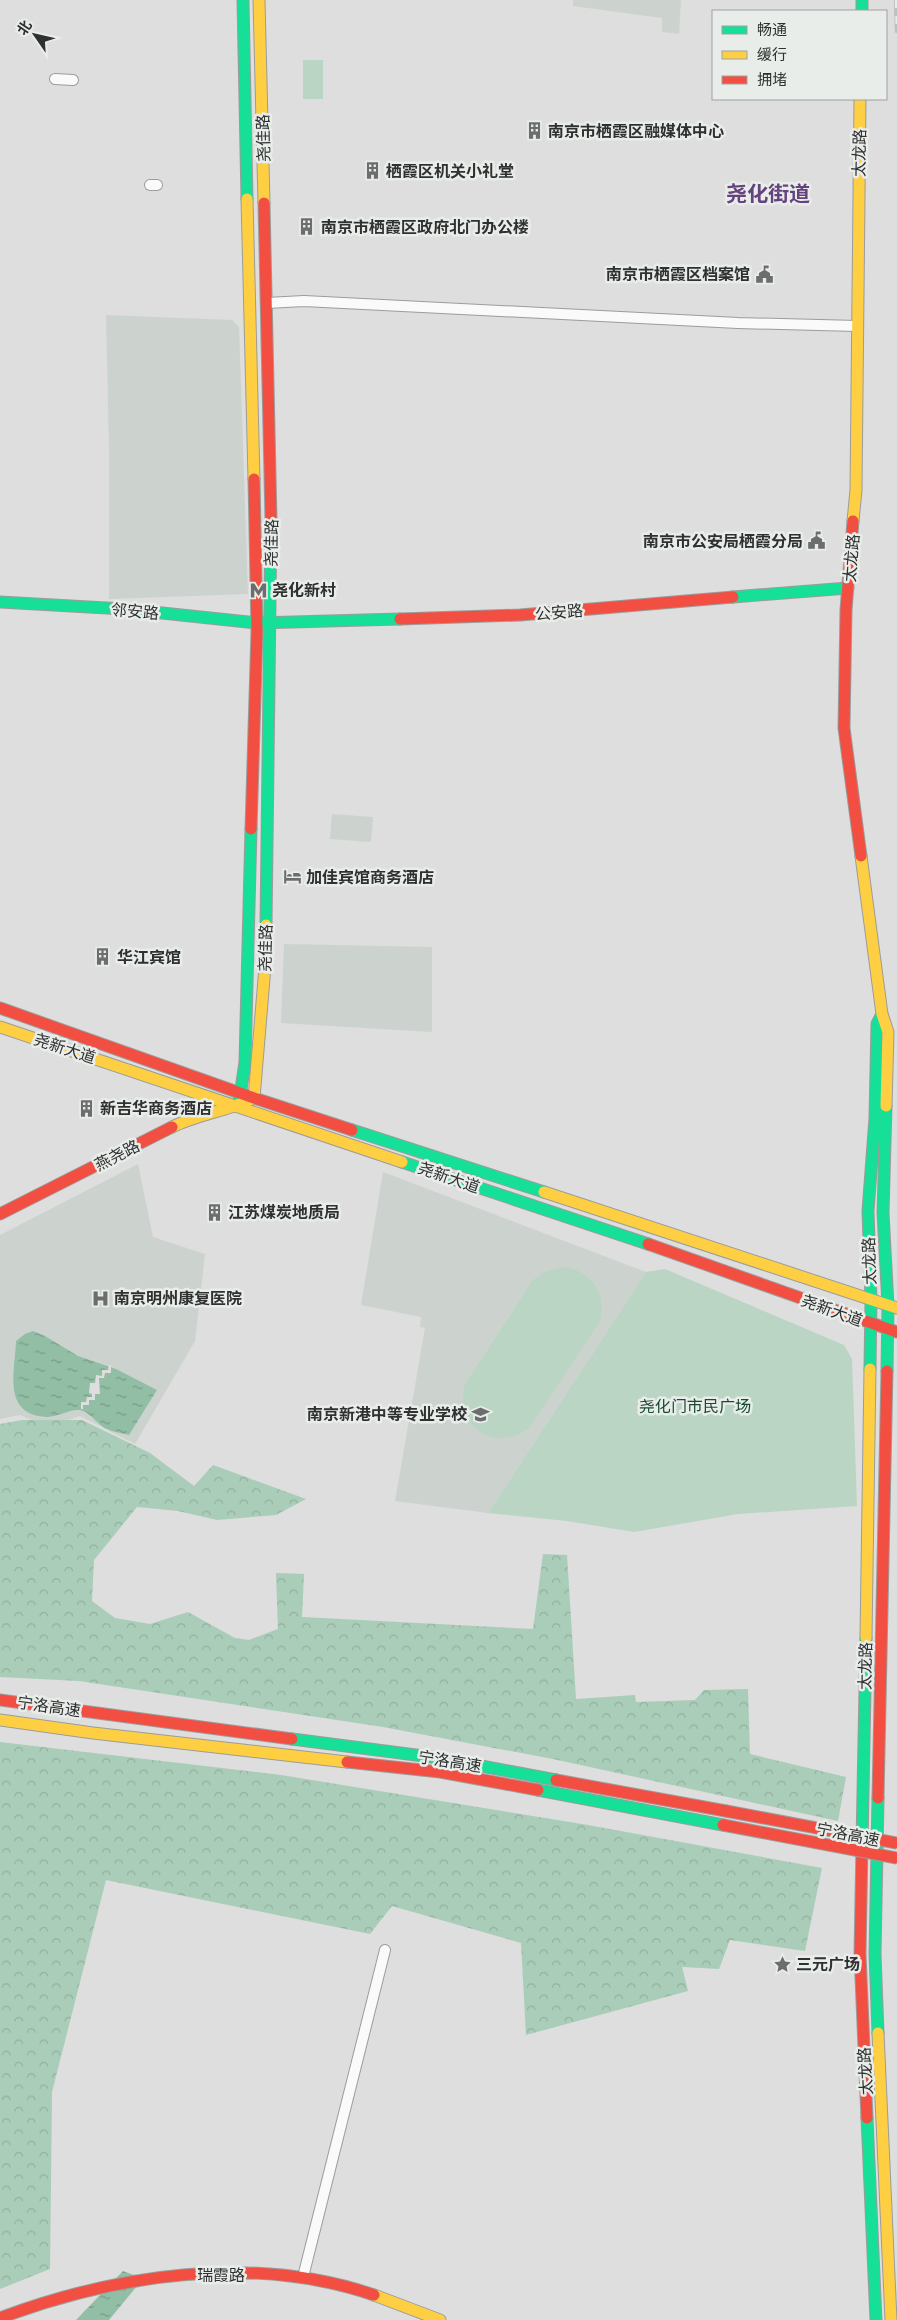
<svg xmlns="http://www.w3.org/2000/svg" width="897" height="2320" font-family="Quicksand,'Noto Sans SC',sans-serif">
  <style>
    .built { fill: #ccd3ce }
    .forest { fill: url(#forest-crowns) }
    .park { fill: #bbd5c5 }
    .water { fill: url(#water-ripples) }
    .pier { fill: #dddedd }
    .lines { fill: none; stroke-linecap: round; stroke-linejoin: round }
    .street-casing { stroke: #9b9c9b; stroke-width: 12 }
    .fast-casing { stroke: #9b9c9b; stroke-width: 13 }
    .slow-casing { stroke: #9b9c9b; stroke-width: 13 }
    .jam-casing { stroke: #9b9c9b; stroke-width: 13 }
    .street { stroke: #fafafa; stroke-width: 10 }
    .fast { stroke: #16e098; stroke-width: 11 }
    .slow { stroke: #ffcf43; stroke-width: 11 }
    .jam { stroke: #f24e42; stroke-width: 11 }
    .rail-casing { stroke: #bfc0c0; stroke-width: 4.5 }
    .rail { stroke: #e9edea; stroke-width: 2.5; stroke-dasharray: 8; stroke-linecap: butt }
    .jam-bridge-casing { stroke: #9b9c9b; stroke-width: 13; stroke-linecap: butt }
    .jam-bridge { stroke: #f24e42; stroke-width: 11 }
    .labels { text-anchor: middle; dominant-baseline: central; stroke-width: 5; stroke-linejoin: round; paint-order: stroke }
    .poi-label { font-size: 16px; font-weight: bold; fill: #2f3030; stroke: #e9edea; text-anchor: start }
    .street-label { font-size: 16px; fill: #2f3030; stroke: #e9edea }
    .park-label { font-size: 16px; fill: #184b32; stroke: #e9edea }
    .district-label { font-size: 21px; font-weight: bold; fill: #64437e; stroke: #e9edea }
  </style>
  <defs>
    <pattern id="forest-crowns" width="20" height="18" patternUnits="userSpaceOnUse" patternTransform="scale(1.25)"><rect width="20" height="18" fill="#a9cdb8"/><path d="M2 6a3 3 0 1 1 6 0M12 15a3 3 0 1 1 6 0" fill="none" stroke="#92b09e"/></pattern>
    <pattern id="water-ripples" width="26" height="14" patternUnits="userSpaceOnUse" patternTransform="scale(1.25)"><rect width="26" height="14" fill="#91bea4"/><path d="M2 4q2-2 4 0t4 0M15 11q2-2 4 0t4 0" fill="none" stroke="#779b86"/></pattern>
  </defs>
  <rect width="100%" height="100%" fill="#dddedd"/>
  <g class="built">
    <path d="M573 0H681L679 34 662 32V18L573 6Z"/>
    <path d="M106 315 232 320 239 327 248 594 109 599V446Z"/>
    <path d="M332 814 373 817 371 842 330 839Z"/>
    <path d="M284 944 432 947V1032L281 1023Z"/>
    <path d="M138 1164 153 1237 205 1254 195 1341 135 1444 80 1416 62 1422H37L20 1415 0 1419V1235Z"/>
    <path d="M383 1172 646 1272 488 1513 395 1501 425 1328 420 1327 421 1317 361 1305Z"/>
  </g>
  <g class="forest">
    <path d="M22 1420H82L150 1453 194 1486 213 1465 306 1499 276 1515 217 1520 178 1511 137 1507 94 1560 92 1601 115 1618 150 1624 188 1612 235 1638 249 1640 278 1629 276 1573 304 1574 302 1617 533 1629 543 1554 567 1555 576 1699 635 1695 636 1702 695 1700 704 1690 748 1689 750 1754 846 1777 838 1821 553 1759 383 1727 79 1681 0 1677V1424Z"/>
    <path d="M0 1742 281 1775 588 1825 822 1868 805 1951 730 1940 719 1969 682 1967 688 1991 526 2035 521 1943 392 1906 370 1934 106 1880 52 2092 50 2269 0 2289Z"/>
  </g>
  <g class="park">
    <rect x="303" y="60" width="20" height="39"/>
    <path d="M564 1267C593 1271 608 1296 599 1323L530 1427C496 1455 452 1426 465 1384L533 1280 544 1272Z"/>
    <path d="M665 1269 844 1345 852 1359 857 1506 738 1514 634 1532 567 1521 488 1513 646 1272Z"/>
  </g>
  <g class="water">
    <path d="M33 1331 45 1336 78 1356 116 1369 157 1390 129 1435C122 1433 113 1432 107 1429 97 1425 90 1411 79 1410 71 1409 57 1417 46 1417 2 1414 15 1372 16 1341L25 1334Z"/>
    <path d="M123 2271 134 2275 137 2286 109 2320H76Z"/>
  </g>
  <path class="pier" d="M109 1365H111V1373H105L104 1378H99L100 1394H95V1400H89V1405H83V1409H81V1402H86L87 1397H92V1394L89 1393 90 1383H95L96 1375 102 1376V1370H108Z"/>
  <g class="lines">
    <defs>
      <g id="street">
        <path d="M55 79 73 80"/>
        <path d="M150 185H157"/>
        <path d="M267 303 304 301 738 323 857 326"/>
        <path d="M303 2277 385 1950"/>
      </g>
      <g id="fast">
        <path d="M243 0 247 199"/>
        <path d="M862 0V11"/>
        <path d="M733 597 848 588"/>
        <path d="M0 602 124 609 257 623 400 619"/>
        <path d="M266 925 271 520"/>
        <path d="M239 1103 245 1062 251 829"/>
        <path d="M886 1106 883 1213 888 1305 887 1371"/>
        <path d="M352 1130 544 1192"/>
        <path d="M402 1162 648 1244"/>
        <path d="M870 1369 871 1299 868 1211 875 1118 877 1024 882 1014"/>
        <path d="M292 1739 439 1758 556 1780"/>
        <path d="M538 1790 723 1825"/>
        <path d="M878 1798 875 1954 878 2033"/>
        <path d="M862 1844 866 1638"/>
        <path d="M867 2118 876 2320"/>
      </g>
      <g id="slow">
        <path d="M259 0 264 203"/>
        <path d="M247 199 254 479"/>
        <path d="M853 521 856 490 860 99"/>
        <path d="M861 856 882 1014 888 1032 886 1106"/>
        <path d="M0 1027 402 1162"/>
        <path d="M172 1127C198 1114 228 1111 254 1098L265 967 266 925"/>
        <path d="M544 1192 897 1308"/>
        <path d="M866 1638 870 1369"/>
        <path d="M0 1720 93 1733 347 1762"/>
        <path d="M878 2033 891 2320"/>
        <path d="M374 2295 440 2320"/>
      </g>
      <g id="jam">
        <path d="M264 203 271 520"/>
        <path d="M853 521 846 610 844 728 861 856"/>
        <path d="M400 619 520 615 733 597"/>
        <path d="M251 829 257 631 254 479"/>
        <path d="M0 1008 254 1098 352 1130"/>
        <path d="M0 1214 172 1127"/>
        <path d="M648 1244 897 1332"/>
        <path d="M0 1700 292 1739"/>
        <path d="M347 1762 440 1772 538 1790"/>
        <path d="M556 1780 726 1811"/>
        <path d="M878 1798 887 1371"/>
        <path d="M862 1844 860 1954 867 2118"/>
        <path d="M0 2318C117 2274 254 2254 374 2295"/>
      </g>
    </defs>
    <use href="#street" class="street-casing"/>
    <use href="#fast" class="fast-casing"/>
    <use href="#slow" class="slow-casing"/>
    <use href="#jam" class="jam-casing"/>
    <use href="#street" class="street"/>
    <use href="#fast" class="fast"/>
    <use href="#slow" class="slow"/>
    <use href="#jam" class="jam"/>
    <defs>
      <path id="rail" d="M896 0 897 31"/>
    </defs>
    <use href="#rail" class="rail-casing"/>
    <use href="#rail" class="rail"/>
    <defs>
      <g id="jam-bridge">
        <path d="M726 1811 897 1843"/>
        <path d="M723 1825 897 1858"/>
      </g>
    </defs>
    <use href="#jam-bridge" class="jam-bridge-casing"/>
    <use href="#jam-bridge" class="jam-bridge"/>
  </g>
  <defs>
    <symbol id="building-bare" viewBox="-9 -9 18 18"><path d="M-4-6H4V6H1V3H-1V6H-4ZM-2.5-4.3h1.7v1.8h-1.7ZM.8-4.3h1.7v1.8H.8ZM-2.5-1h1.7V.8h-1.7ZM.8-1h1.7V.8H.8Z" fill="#6c6d6d" stroke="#e9edea" stroke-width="2.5" paint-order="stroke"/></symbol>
    <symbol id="civic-bare" viewBox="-9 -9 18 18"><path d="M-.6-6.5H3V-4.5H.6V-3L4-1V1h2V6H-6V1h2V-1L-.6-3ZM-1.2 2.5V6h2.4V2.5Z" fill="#6c6d6d" stroke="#e9edea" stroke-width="2.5" paint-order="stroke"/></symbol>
    <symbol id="metro-bare" viewBox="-9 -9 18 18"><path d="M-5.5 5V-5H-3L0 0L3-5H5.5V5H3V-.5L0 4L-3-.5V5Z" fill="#6c6d6d" stroke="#e9edea" stroke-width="2.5" paint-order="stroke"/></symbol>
    <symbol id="hotel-bare" viewBox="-9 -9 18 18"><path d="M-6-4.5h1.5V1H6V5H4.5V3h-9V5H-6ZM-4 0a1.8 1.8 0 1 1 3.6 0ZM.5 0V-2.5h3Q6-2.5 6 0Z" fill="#6c6d6d" stroke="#e9edea" stroke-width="2.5" paint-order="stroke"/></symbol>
    <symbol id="hospital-bare" viewBox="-9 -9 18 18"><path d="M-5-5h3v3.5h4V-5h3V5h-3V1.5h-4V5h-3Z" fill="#6c6d6d" stroke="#e9edea" stroke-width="2.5" paint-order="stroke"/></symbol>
    <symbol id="school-bare" viewBox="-9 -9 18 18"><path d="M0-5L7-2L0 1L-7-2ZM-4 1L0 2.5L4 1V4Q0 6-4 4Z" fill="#6c6d6d" stroke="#e9edea" stroke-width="2.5" paint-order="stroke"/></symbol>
    <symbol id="sight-bare" viewBox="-9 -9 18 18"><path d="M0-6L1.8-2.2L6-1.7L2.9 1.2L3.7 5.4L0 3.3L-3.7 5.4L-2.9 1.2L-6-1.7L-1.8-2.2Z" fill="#6c6d6d" stroke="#e9edea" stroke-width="2.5" paint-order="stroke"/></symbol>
  </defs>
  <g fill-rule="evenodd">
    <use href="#building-bare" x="522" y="118" width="25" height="25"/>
    <use href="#building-bare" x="360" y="158" width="25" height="25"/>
    <use href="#building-bare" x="294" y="214" width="25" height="25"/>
    <use href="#civic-bare" x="752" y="262" width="25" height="25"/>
    <use href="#civic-bare" x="804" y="528" width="25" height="25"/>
    <use href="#metro-bare" x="246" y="578" width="25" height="25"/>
    <use href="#hotel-bare" x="280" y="864" width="25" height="25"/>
    <use href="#building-bare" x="90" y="944" width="25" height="25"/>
    <use href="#building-bare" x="74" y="1096" width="25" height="25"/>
    <use href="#building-bare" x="202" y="1200" width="25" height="25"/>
    <use href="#hospital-bare" x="88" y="1286" width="25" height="25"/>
    <use href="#school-bare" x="468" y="1402" width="25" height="25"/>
    <use href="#sight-bare" x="770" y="1952" width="25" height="25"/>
  </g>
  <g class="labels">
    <g class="poi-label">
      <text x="548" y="131">南京市栖霞区融媒体中心</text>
      <text x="386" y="171">栖霞区机关小礼堂</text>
      <text x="321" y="227">南京市栖霞区政府北门办公楼</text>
      <text x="750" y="274" text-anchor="end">南京市栖霞区档案馆</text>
      <text x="803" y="541" text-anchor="end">南京市公安局栖霞分局</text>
      <text x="272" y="590">尧化新村</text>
      <text x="306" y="877">加佳宾馆商务酒店</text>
      <text x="117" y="957">华江宾馆</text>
      <text x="100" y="1108">新吉华商务酒店</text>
      <text x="228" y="1212">江苏煤炭地质局</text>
      <text x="114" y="1298">南京明州康复医院</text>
      <text x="467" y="1414" text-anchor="end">南京新港中等专业学校</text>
      <text x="796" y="1964">三元广场</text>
    </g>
    <g class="street-label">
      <text transform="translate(263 138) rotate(-91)">尧佳路</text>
      <text transform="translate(859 153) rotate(-89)">太龙路</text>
      <text transform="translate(271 543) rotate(-89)">尧佳路</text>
      <text transform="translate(851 558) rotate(-85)">太龙路</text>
      <text transform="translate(135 611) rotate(5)">邻安路</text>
      <text transform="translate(559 612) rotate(-5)">公安路</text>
      <text transform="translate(265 948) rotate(-88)">尧佳路</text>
      <text transform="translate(65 1048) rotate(18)">尧新大道</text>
      <text transform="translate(117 1155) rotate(-27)">燕尧路</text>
      <text transform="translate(449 1177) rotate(19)">尧新大道</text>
      <text transform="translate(869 1261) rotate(-92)">太龙路</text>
      <text transform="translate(832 1310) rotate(20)">尧新大道</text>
      <text transform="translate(865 1666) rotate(-89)">太龙路</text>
      <text transform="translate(49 1706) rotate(8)">宁洛高速</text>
      <text transform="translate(450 1761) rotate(9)">宁洛高速</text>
      <text transform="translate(848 1834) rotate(11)">宁洛高速</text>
      <text transform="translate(865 2071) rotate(-93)">太龙路</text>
      <text x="221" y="2275">瑞霞路</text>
    </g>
    <g class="park-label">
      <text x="695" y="1406">尧化门市民广场</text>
    </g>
    <g class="district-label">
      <text x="768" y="193">尧化街道</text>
    </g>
  </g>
  <rect x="712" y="10" width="175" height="90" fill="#e9edea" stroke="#9fa1a0"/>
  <rect x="722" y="26" width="25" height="8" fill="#16e098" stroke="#9fa1a0"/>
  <text x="757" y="35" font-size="15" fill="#2f3030">畅通</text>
  <rect x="722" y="51" width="25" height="8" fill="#ffcf43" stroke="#9fa1a0"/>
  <text x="757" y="60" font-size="15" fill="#2f3030">缓行</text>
  <rect x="722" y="76" width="25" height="8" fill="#f24e42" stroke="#9fa1a0"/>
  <text x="757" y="85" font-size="15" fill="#2f3030">拥堵</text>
  <g transform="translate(35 35) rotate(304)" stroke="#e9edea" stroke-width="4" paint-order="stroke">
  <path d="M0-4L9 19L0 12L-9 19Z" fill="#2f3030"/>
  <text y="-8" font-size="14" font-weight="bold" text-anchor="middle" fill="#2f3030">北</text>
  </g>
</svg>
